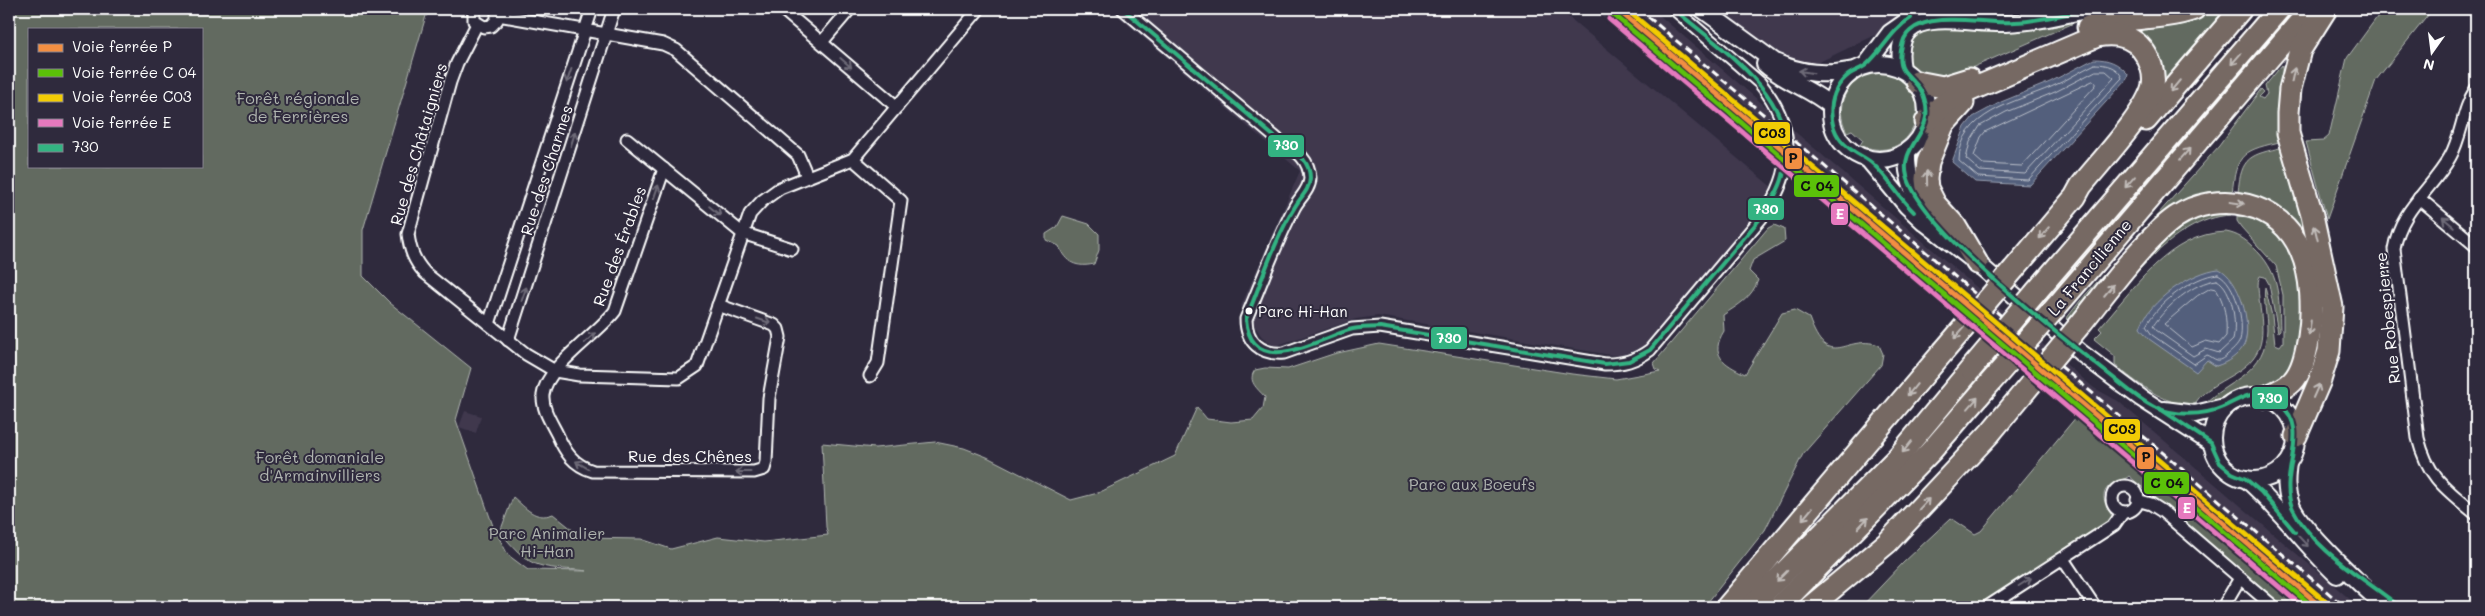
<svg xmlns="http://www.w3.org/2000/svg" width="2485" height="616" font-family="Mali,sans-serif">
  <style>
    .built { fill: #3f384e }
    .green { fill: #626b60; stroke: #b0b5b0; fill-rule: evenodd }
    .water { fill: #525f7b; stroke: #979fb0 }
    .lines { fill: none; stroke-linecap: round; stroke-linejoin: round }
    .shore { stroke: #babfca; stroke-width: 1 }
    .street-casing { stroke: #fff; stroke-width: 15 }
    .secondary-casing { stroke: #fff; stroke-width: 20 }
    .highway-casing { stroke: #fff; stroke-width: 25 }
    .street { stroke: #2f2a3d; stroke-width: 11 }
    .secondary { stroke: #2f2a3d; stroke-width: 16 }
    .highway { stroke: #766964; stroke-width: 21 }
    .rail { stroke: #fff; stroke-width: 3; stroke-dasharray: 8 4; stroke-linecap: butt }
    .street-bridge-casing { stroke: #fff; stroke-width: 15; stroke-linecap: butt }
    .highway-bridge-casing { stroke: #fff; stroke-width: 25; stroke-linecap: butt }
    .street-bridge { stroke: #2f2a3d; stroke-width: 11 }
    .highway-bridge { stroke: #766964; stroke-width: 21 }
    .bus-1-casing { stroke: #2f2a3d; stroke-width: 8 }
    .bus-1 { stroke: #33b382; stroke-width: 4 }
    .rail-1-casing { stroke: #2f2a3d; stroke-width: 9 }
    .rail-2-casing { stroke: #2f2a3d; stroke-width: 9 }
    .rail-3-casing { stroke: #2f2a3d; stroke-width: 9 }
    .rail-4-casing { stroke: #2f2a3d; stroke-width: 9 }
    .rail-1 { stroke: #f28e42; stroke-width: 5 }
    .rail-2 { stroke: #5bc109; stroke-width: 5 }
    .rail-3 { stroke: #f2cc05; stroke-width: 5 }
    .rail-4 { stroke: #e679be; stroke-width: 5 }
    .oneway { stroke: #c1bcb9 }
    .oneway2 { stroke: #6d6a77 }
    .bus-dot { fill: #fff; stroke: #2f2a3d; stroke-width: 2 }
    .labels { text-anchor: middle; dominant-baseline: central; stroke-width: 4; stroke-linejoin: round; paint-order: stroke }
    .bus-label { font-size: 15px; fill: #fff; stroke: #2f2a3d; text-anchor: start }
    .park-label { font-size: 16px; fill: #b0b5b0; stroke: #2f2a3d }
    .street-label { font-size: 16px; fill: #fff; stroke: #2f2a3d }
    .line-badge { stroke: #2f2a3d; stroke-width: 2 }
    .badge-label { font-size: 14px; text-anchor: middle; font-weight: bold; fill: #fff }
    .pale-badge-label { font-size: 14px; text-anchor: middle; font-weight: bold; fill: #111 }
  </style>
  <rect width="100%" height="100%" fill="#2f2a3d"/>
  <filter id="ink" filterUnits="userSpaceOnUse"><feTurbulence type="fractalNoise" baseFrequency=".02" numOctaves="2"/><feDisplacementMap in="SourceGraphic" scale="10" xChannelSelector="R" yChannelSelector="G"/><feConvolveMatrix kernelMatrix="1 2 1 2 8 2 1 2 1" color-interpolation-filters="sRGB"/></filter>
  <g filter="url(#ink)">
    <g class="built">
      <path d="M1110 9H1559L1774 189 1759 211 1645 345 1632 352 1617 356 1378 316 1356 319 1278 345H1273L1262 337 1241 306 1300 171Z"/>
      <path d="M1593 9H1652L2094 388 2118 401 2359 607H2302L1819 200 1740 135Z"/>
      <path d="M1721 9H1924L1896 22 1888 29 1813 65 1781 59Z"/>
      <path d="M465 411 481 416 476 433 459 427Z"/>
    </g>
    <g class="green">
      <path d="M9 9H428L363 230V276L390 303 471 368 456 420 493 526 508 555 528 570 587 571C568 568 542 571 525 558 516 551 508 541 500 532L513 497C526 508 535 521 553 514L583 538 641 539 671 549 718 537 764 542 828 535 826 527 822 443 875 448 935 442 964 448 987 457 1071 500 1098 493 1175 456 1197 407 1207 419 1231 422 1253 420 1263 408 1265 397C1257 388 1247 381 1255 370L1265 368 1288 369 1333 354 1379 344 1572 374 1616 379 1660 371 1656 369 1654 363 1768 228 1774 225 1784 229 1785 241 1753 260 1749 271 1758 280C1752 298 1738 305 1723 315L1724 331C1709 355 1724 364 1745 374L1782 313 1795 310 1809 318C1829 373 1844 333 1879 345L1883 354 1881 365 1803 454 1765 530 1704 607H9ZM29 29H201V166H29Z"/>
      <path d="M2106 9H2152L2083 19 1969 69 1959 78 1924 77 1908 62 1910 34 1916 29 2077 16Z"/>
      <path d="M2215 9H2227L2162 87 2123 26 2188 20Z"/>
      <path d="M2383 9H2433L2376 80 2327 219 2306 142 2323 141 2329 136 2347 58Z"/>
      <path d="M2282 65 2284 141C2244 150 2236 152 2232 194H2215L2072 323 2066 319 2080 301 2219 146 2261 89 2264 92 2259 97 2263 99 2267 94 2265 86Z"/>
      <path d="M1876 72C1943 74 1921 171 1860 145L1863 140 1852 130 1847 132C1833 106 1846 79 1876 72Z"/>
      <path d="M2284 147 2315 256C2294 220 2281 202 2238 193 2241 156 2250 155 2284 147Z"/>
      <path d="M2231 209V215C2171 218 2121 292 2085 333L2155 247 2190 218Z"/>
      <path d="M1063 216 1089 224 1099 234V250L1094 264C1077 268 1065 263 1059 246L1046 240V234L1057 227Z"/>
      <path d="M2237 216 2269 223 2291 247 2300 277 2301 316 2296 371 2263 388H2243L2229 393 2206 407 2205 403C2232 378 2266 373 2267 329 2267 315 2263 300 2265 287L2272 316 2275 344 2280 346 2283 342V295L2276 266 2241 227 2237 221Z"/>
      <path d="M2226 232C2237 234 2245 239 2253 247 2280 272 2279 296 2280 330L2278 332 2269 284 2265 277 2260 276C2253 287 2268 327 2259 348 2246 378 2207 379 2193 407 2163 403 2138 384 2115 365V356L2094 339 2102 331 2099 328C2133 290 2169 233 2226 232ZM2242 301 2245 322 2243 346 2229 360 2216 366 2207 360Z"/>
      <path d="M2077 416 2302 607H2285L2129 476C2125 480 2120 479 2115 482 2093 495 2110 507 2113 520L2050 562 2055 571 1999 607H1861L1903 563 1951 518 1975 534 1981 531Z"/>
    </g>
    <g class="water">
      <path d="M2094 59C2109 59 2118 63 2128 74L2127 79 2030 185 1975 182 1952 162 1965 127 1973 117 2001 102 2050 82Z"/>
      <path d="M2219 269C2239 278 2253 324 2244 345 2239 355 2227 363 2216 366L2207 360 2196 372 2149 339 2140 328C2148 301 2193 271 2219 269Z"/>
    </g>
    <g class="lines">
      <g class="shore">
        <path d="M2095 64C2106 64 2118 67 2122 78L2028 180 1978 177 1959 161C1959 113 2016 102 2051 87 2066 81 2080 71 2095 64Z"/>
        <path d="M2096 71H2106L2114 78 2025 174 1980 171 1966 159 1970 142 1980 126 2006 112 2055 92Z"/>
        <path d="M2093 81 2096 82V85L2022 166 1983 164 1974 156 1981 137 1985 132Z"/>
        <path d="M2218 274C2236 282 2245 323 2240 340 2238 346 2232 351 2227 355 2225 357 2220 361 2217 360 2213 359 2211 356 2207 355L2194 364 2152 335 2146 326C2157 304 2193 276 2218 274Z"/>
        <path d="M2217 280C2233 288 2237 324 2233 340L2219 353 2206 349 2193 356 2156 330 2153 326C2166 307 2193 282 2217 280Z"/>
        <path d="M2211 288 2216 289C2225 303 2227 320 2226 336L2219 344 2206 341 2192 347 2164 324 2197 296Z"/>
      </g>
      <defs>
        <g id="street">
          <path d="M474 9V21L484 27 491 26 497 20V9"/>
          <path d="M782 9 897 107"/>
          <path d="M1123 9 1283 144C1298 151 1309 160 1310 178 1310 190 1299 198 1294 208 1275 244 1262 282 1246 319 1246 342 1261 355 1284 353L1352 329 1380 327 1605 364C1623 364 1635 361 1650 350L1763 216"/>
          <path d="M1674 9 1760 83"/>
          <path d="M498 15 663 44 676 50 798 155 807 176"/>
          <path d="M477 24 457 63 450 82 408 234C410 250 414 261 425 273L526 354 555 371 579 375 679 378 697 366 750 214 762 201 780 188 853 159 979 9"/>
          <path d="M822 42 850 9"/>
          <path d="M2476 89C2462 110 2462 136 2450 157 2431 191 2401 208 2394 249L2418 438C2428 478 2446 489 2476 514"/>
          <path d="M627 139 742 233 792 249"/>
          <path d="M853 159 901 201 878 363 870 376"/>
          <path d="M664 169 615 311C597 335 546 366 543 395 542 409 551 422 557 434 565 452 573 465 593 471L754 472 764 469 766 462 769 398 780 337 778 329 774 325 718 305"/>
          <path d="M2419 198 2476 246"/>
          <path d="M489 324 592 9"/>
          <path d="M508 340 614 9"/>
          <circle cx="2125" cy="499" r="13"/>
          <path d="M2137 500 2151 504 2162 511 2274 607"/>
          <path d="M2063 559 2095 607"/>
          <path d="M1987 607 2114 525 2123 512"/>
          <path d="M2223 607 2240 578"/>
        </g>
        <g id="secondary">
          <path d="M1702 9 1775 62C1802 74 1826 76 1854 70"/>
          <path d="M1765 64C1785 82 1812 89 1831 106"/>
          <circle cx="1879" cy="112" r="48"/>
          <path d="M1866 65 1890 33 1910 19"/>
          <path d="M1902 69C1889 0 1963 25 2006 23 2035 22 2062 15 2090 9"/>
          <path d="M1907 151C1906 179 1914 199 1934 219"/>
          <path d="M1867 158 1907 206 1923 221 1977 263 2081 353 2141 398 2211 443"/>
          <circle cx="2254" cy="438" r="42"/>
          <path d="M2164 410 2195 414 2224 407"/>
          <path d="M2288 463C2286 478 2285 490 2291 505 2301 530 2364 588 2386 607"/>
          <path d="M2246 479C2280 508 2305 545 2337 575"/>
        </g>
        <g id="highway">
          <path d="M2088 27C2123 16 2160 21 2194 9"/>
          <path d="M1917 82 1943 87 1969 79"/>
          <path d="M1963 103 1943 125 1928 162 1926 179 1927 188 1935 204 1955 226 1977 263"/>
          <path d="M2146 120 2241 9"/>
          <path d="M1926 122 1940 107 1954 97 2097 36C2114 33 2131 35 2142 49 2150 59 2155 73 2153 85 2147 113 2100 162 2081 186L2075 197 2014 269"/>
          <path d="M2036 292 2279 9"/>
          <path d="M2056 307 2311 9"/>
          <path d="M2078 327C2104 295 2143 240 2176 217 2218 189 2281 202 2301 251 2312 276 2313 310 2309 337 2306 352 2303 371 2292 382 2285 389 2274 393 2265 397"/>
          <path d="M2296 436 2320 380 2329 351 2332 307 2312 215 2288 133V113L2290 89 2300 50 2326 9"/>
          <path d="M1727 607 1943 352"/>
          <path d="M1750 607 1898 457 1971 369"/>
          <path d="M1779 607 1931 451 1989 384"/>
          <path d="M1810 607 1887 543 1990 433"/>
        </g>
      </defs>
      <use href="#street" class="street-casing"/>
      <use href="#secondary" class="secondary-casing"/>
      <use href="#highway" class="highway-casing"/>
      <use href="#street" class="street"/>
      <use href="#secondary" class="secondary"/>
      <use href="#highway" class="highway"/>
      <g class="rail">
        <path d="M1603 9 2309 607"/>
        <path d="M1639 9 2345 607"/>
      </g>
      <defs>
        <path id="street-bridge" d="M1760 83C1795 126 1796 170 1763 216"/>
        <g id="highway-bridge">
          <path d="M1943 352 2014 269"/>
          <path d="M1971 369 2036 292"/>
          <path d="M1989 384 2056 307"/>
          <path d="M1990 433 2078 327"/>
        </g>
      </defs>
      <use href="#street-bridge" class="street-bridge-casing"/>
      <use href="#highway-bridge" class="highway-bridge-casing"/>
      <use href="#street-bridge" class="street-bridge"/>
      <use href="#highway-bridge" class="highway-bridge"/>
      <defs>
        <g id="bus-1">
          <path d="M1123 9 1283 144C1297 151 1310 161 1310 178 1310 189 1301 197 1296 205 1274 240 1262 281 1246 319 1251 380 1317 340 1349 330 1359 327 1370 328 1380 327L1605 364 1629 361 1650 350 1759 220C1768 206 1779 192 1783 176 1805 100 1724 52 1674 9"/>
          <path d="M2090 9C2065 14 2041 21 2015 22 1986 25 1933 10 1910 31 1901 38 1897 62 1904 71 1912 81 1922 87 1925 101 1934 134 1899 145 1907 176 1921 228 2060 336 2106 372 2122 384 2136 398 2154 407 2174 416 2203 416 2223 407 2243 398 2255 386 2278 403 2315 429 2276 474 2293 509 2314 551 2364 578 2400 607"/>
          <path d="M1911 18C1891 30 1883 50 1866 65 1860 70 1852 71 1846 77 1826 95 1826 131 1849 148 1857 155 1866 157 1874 165 1889 179 1899 198 1914 212"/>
          <path d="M2159 408 2211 443 2220 463 2232 473 2246 479 2261 492 2295 532"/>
        </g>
      </defs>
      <use href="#bus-1" class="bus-1-casing"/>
      <use href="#bus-1" class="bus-1"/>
      <defs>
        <path id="rail-1" d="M1617 9 2322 607"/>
        <path id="rail-2" d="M1613 14 2313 607"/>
        <path id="rail-3" d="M1626 9 2326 602"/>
        <path id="rail-4" d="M1609 19 2303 607"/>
      </defs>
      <use href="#rail-1" class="rail-1-casing"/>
      <use href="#rail-2" class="rail-2-casing"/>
      <use href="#rail-3" class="rail-3-casing"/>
      <use href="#rail-4" class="rail-4-casing"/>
      <use href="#rail-1" class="rail-1"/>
      <use href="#rail-2" class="rail-2"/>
      <use href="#rail-3" class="rail-3"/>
      <use href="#rail-4" class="rail-4"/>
    </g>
    <defs><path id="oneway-shaft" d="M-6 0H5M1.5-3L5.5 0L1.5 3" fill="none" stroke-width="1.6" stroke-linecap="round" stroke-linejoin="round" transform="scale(1.25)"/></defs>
    <g class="oneway">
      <use href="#oneway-shaft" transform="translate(2236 59) rotate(131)"/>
      <use href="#oneway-shaft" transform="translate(2293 75) rotate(-78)"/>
      <use href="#oneway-shaft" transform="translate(2175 86) rotate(130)"/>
      <use href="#oneway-shaft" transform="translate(2185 154) rotate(-49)"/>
      <use href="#oneway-shaft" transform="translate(1927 178) rotate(-91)"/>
      <use href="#oneway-shaft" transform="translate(2130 182) rotate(131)"/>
      <use href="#oneway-shaft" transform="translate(2237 203) rotate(8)"/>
      <use href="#oneway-shaft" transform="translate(2044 233) rotate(130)"/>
      <use href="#oneway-shaft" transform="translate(2316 233) rotate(-103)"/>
      <use href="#oneway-shaft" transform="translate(2109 290) rotate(-50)"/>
      <use href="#oneway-shaft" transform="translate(2310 328) rotate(96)"/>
      <use href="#oneway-shaft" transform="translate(1959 333) rotate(131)"/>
      <use href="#oneway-shaft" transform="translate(1912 390) rotate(129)"/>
      <use href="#oneway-shaft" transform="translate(2316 391) rotate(-66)"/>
      <use href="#oneway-shaft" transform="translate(1973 403) rotate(-49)"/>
      <use href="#oneway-shaft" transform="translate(1907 447) rotate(129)"/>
      <use href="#oneway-shaft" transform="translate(1924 504) rotate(-47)"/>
      <use href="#oneway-shaft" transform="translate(1807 514) rotate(130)"/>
      <use href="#oneway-shaft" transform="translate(1863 523) rotate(-46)"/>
      <use href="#oneway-shaft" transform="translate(1782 576) rotate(135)"/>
    </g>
    <g class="oneway2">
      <use href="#oneway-shaft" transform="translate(846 63) rotate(41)"/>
      <use href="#oneway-shaft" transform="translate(1806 72) rotate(-170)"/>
      <use href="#oneway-shaft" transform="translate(569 76) rotate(109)"/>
      <use href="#oneway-shaft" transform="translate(573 139) rotate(-72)"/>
      <use href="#oneway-shaft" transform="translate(656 192) rotate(-71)"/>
      <use href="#oneway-shaft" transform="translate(715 211) rotate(39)"/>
      <use href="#oneway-shaft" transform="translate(2448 222) rotate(-140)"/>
      <use href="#oneway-shaft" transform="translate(524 294) rotate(-71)"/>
      <use href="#oneway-shaft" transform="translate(764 321) rotate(19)"/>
      <use href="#oneway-shaft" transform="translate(590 338) rotate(-43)"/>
      <use href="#oneway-shaft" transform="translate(582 465) rotate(-149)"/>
      <use href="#oneway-shaft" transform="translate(743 472) rotate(-180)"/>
      <use href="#oneway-shaft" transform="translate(2303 541) rotate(47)"/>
      <use href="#oneway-shaft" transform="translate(2025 582) rotate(-32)"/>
    </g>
  </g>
  <circle class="bus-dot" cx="1249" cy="311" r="4.5"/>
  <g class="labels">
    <g class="bus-label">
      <text x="1258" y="311">Parc Hi-Han</text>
    </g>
    <g class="park-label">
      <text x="298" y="97">Forêt régionale<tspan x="298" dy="18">de Ferrières</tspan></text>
      <text x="320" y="456">Forêt domaniale<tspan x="320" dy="18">d'Armainvilliers</tspan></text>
      <text x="1472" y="483">Parc aux Boeufs</text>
      <text x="547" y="532">Parc Animalier<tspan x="547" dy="18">Hi-Han</tspan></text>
    </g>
    <g class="street-label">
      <text transform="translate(418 144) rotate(-74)">Rue des Châtaigniers</text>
      <text transform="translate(546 170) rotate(-72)">Rue des Charmes</text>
      <text transform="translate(619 246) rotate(-70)">Rue des Érables</text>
      <text transform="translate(2089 267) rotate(-50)">La Francilienne</text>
      <text transform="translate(2387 318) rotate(-96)">Rue Robespierre</text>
      <text x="690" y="455">Rue des Chênes</text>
    </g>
  </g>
  <g class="line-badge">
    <rect x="1753" y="121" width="38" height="24" rx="5" fill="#f2cc05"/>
    <rect x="1267" y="134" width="38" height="24" rx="5" fill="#33b382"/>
    <rect x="1784" y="147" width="19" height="23" rx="5" fill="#f28e42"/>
    <rect x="1793" y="174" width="47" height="24" rx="5" fill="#5bc109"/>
    <rect x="1747" y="197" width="38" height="24" rx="5" fill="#33b382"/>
    <rect x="1830" y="202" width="19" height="24" rx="5" fill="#e679be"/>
    <rect x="1430" y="326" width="38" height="24" rx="5" fill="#33b382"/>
    <rect x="2251" y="386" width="38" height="24" rx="5" fill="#33b382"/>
    <rect x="2103" y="418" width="38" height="24" rx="5" fill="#f2cc05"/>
    <rect x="2136" y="446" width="19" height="24" rx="5" fill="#f28e42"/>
    <rect x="2143" y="471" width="47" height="24" rx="5" fill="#5bc109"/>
    <rect x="2177" y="496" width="19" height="24" rx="5" fill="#e679be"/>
  </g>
  <g class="badge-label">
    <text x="1286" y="150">730</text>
    <text x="1766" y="214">730</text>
    <text x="1840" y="219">E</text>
    <text x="1449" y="343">730</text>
    <text x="2270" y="403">730</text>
    <text x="2187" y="513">E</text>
  </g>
  <g class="pale-badge-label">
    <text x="1772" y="138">C03</text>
    <text x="1793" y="163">P</text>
    <text x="1817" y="191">C 04</text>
    <text x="2122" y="434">C03</text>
    <text x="2146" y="462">P</text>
    <text x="2167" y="488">C 04</text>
  </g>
  <rect width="2485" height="616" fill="none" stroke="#2f2a3d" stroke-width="30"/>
  <rect x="15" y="15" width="2455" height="586" fill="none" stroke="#fff" stroke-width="2" filter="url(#ink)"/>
  <rect x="28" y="28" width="175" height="140" fill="#2f2a3d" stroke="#827f8b"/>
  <rect x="38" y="44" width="25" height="8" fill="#f28e42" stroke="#827f8b"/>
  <text x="72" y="52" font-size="15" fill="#ffffff">Voie ferrée P</text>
  <rect x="38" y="69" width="25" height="8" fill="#5bc109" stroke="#827f8b"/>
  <text x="72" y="78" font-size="15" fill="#ffffff">Voie ferrée C 04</text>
  <rect x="38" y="94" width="25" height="8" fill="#f2cc05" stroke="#827f8b"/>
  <text x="72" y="102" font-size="15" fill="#ffffff">Voie ferrée C03</text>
  <rect x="38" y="119" width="25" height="8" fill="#e679be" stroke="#827f8b"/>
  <text x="72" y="128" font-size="15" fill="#ffffff">Voie ferrée E</text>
  <rect x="38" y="144" width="25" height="8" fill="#33b382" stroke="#827f8b"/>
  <text x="72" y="152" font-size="15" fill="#ffffff">730</text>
  <g transform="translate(2432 52) rotate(194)" stroke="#2f2a3d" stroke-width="4" paint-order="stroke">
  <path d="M0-4L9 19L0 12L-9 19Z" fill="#ffffff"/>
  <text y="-8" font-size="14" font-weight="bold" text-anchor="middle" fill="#ffffff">N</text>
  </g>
</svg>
